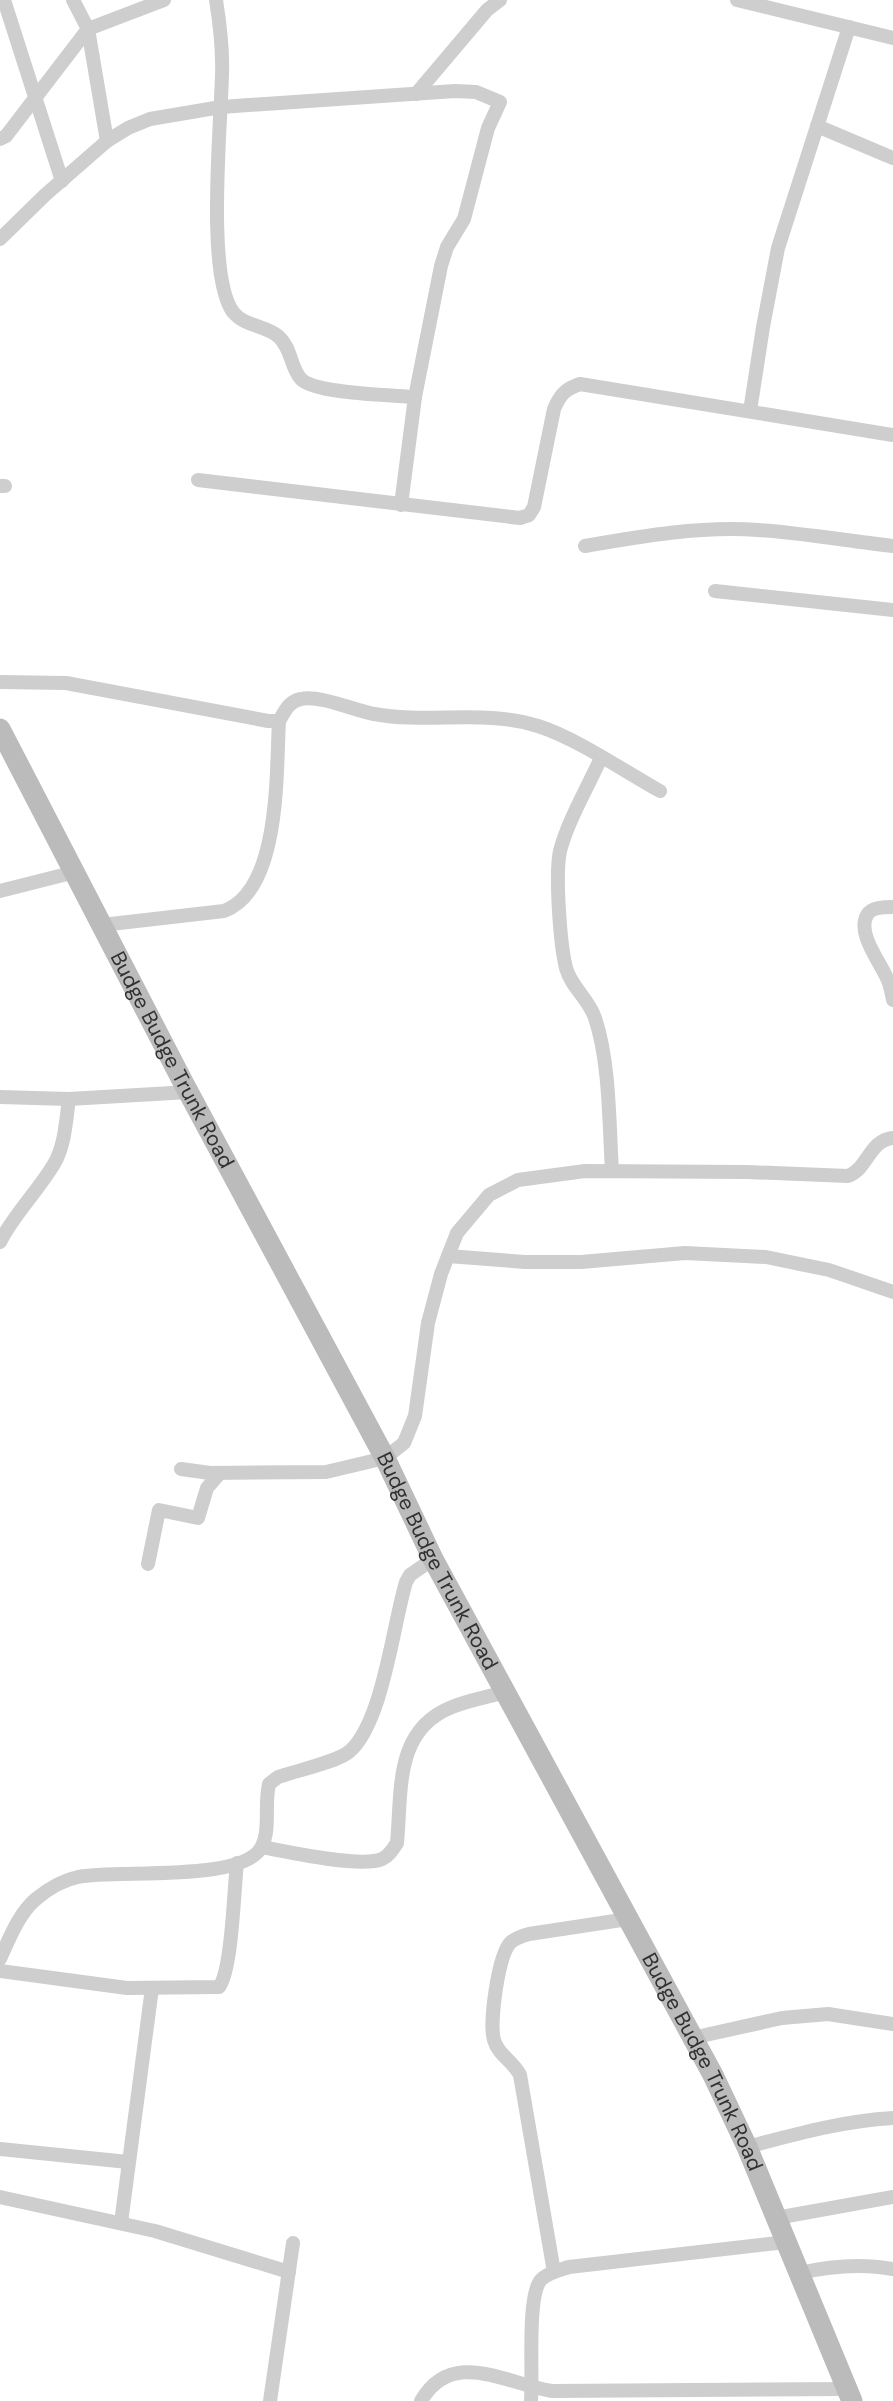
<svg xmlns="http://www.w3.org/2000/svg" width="893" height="2401" font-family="'DM Sans',sans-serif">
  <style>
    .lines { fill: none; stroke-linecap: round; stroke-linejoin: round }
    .minor { stroke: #cecece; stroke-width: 14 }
    .secondary { stroke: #bbb; stroke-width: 21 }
    .labels { text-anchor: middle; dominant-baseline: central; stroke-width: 7; stroke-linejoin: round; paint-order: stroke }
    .street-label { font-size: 21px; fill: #313131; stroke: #fff }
  </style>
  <rect width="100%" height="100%" fill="#fff"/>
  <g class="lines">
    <g class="minor">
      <path d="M4 0 62 181"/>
      <path d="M73 0 88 29 107 141"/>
      <path d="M216 0C220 25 223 49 222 74 221 125 206 275 233 312 245 327 266 325 279 337 292 349 290 367 301 379 315 394 392 395 415 397"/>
      <path d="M737 0 893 38"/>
      <path d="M416 94 487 10 500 0"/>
      <path d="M817 126 893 158"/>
      <path d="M0 139 6 136 88 29 164 0"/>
      <path d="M0 239 45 195 107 141 128 128 150 119 221 107 455 91 476 92 500 102 488 128 464 219 447 247 441 266 415 397 401 505"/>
      <path d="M750 411 763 327 778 248 849 27"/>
      <path d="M198 480 520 518 529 515 534 507 554 409C560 395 565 389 580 384L893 435"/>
      <path d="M0 486H5"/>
      <path d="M585 546C642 536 701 526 758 530 803 533 848 541 893 546"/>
      <path d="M715 591 893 610"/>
      <path d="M0 682 66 683 268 721H279C285 711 289 701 301 699 321 695 353 710 374 714 428 724 485 709 538 726 576 738 624 771 660 791"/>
      <path d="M601 758C588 786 567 823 560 851 555 874 560 944 566 968 571 987 589 999 595 1018 610 1063 609 1124 612 1171"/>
      <path d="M0 891 75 872"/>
      <path d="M893 907C885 907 871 907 867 915 856 935 883 965 889 983 891 989 892 995 893 1000"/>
      <path d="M102 925 224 911C281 890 276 771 279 721"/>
      <path d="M0 1097 69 1099 189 1092"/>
      <path d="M0 1242C14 1214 38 1191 54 1164 65 1146 66 1120 69 1099"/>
      <path d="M448 1256 525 1262H581L685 1253 766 1257 829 1270 893 1292"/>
      <path d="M181 1469 210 1473 326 1472 385 1458 404 1443 415 1416 428 1323 441 1274 457 1233 489 1195 518 1180 585 1171 747 1172 848 1176C869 1168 868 1141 893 1138"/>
      <path d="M148 1564 159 1510 198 1518 207 1488 220 1473"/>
      <path d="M262 1847C287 1852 361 1868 382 1859 389 1856 393 1849 397 1843 402 1790 394 1730 452 1707 469 1700 488 1697 505 1692"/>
      <path d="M0 1959C9 1939 19 1913 36 1899 48 1889 63 1880 78 1877 115 1869 240 1883 261 1848 271 1831 264 1804 269 1784L278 1777C295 1771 338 1762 350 1751 383 1721 393 1625 406 1582L410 1575 433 1559"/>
      <path d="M0 1971 127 1988 219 1987C232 1971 234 1888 237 1863"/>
      <path d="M692 2038 782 2018 828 2014 893 2024"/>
      <path d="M747 2147C796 2134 842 2121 893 2118"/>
      <path d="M0 2149 128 2162"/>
      <path d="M0 2197 155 2231 289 2272"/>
      <path d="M776 2218 893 2197"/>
      <path d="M121 2223 152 1988"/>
      <path d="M554 2272 520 2075C513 2061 498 2055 494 2040 489 2023 498 1957 510 1943 515 1938 522 1936 529 1934L628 1919"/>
      <path d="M799 2273C830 2266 861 2263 893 2269"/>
      <path d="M270 2401 293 2243"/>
      <path d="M421 2401C452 2347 506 2384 552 2391L847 2389"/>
      <path d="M531 2401C533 2375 527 2299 540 2281 546 2273 560 2270 569 2267L786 2242"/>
    </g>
    <path class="secondary" id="s1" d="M0 729 184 1084 385 1458 433 1559 713 2075 747 2147 852 2401"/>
  </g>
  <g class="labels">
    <g class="street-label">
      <text stroke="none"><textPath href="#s1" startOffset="373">Budge Budge Trunk Road</textPath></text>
      <text stroke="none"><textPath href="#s1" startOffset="940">Budge Budge Trunk Road</textPath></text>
      <text stroke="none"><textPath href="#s1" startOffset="1507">Budge Budge Trunk Road</textPath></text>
    </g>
  </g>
</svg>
